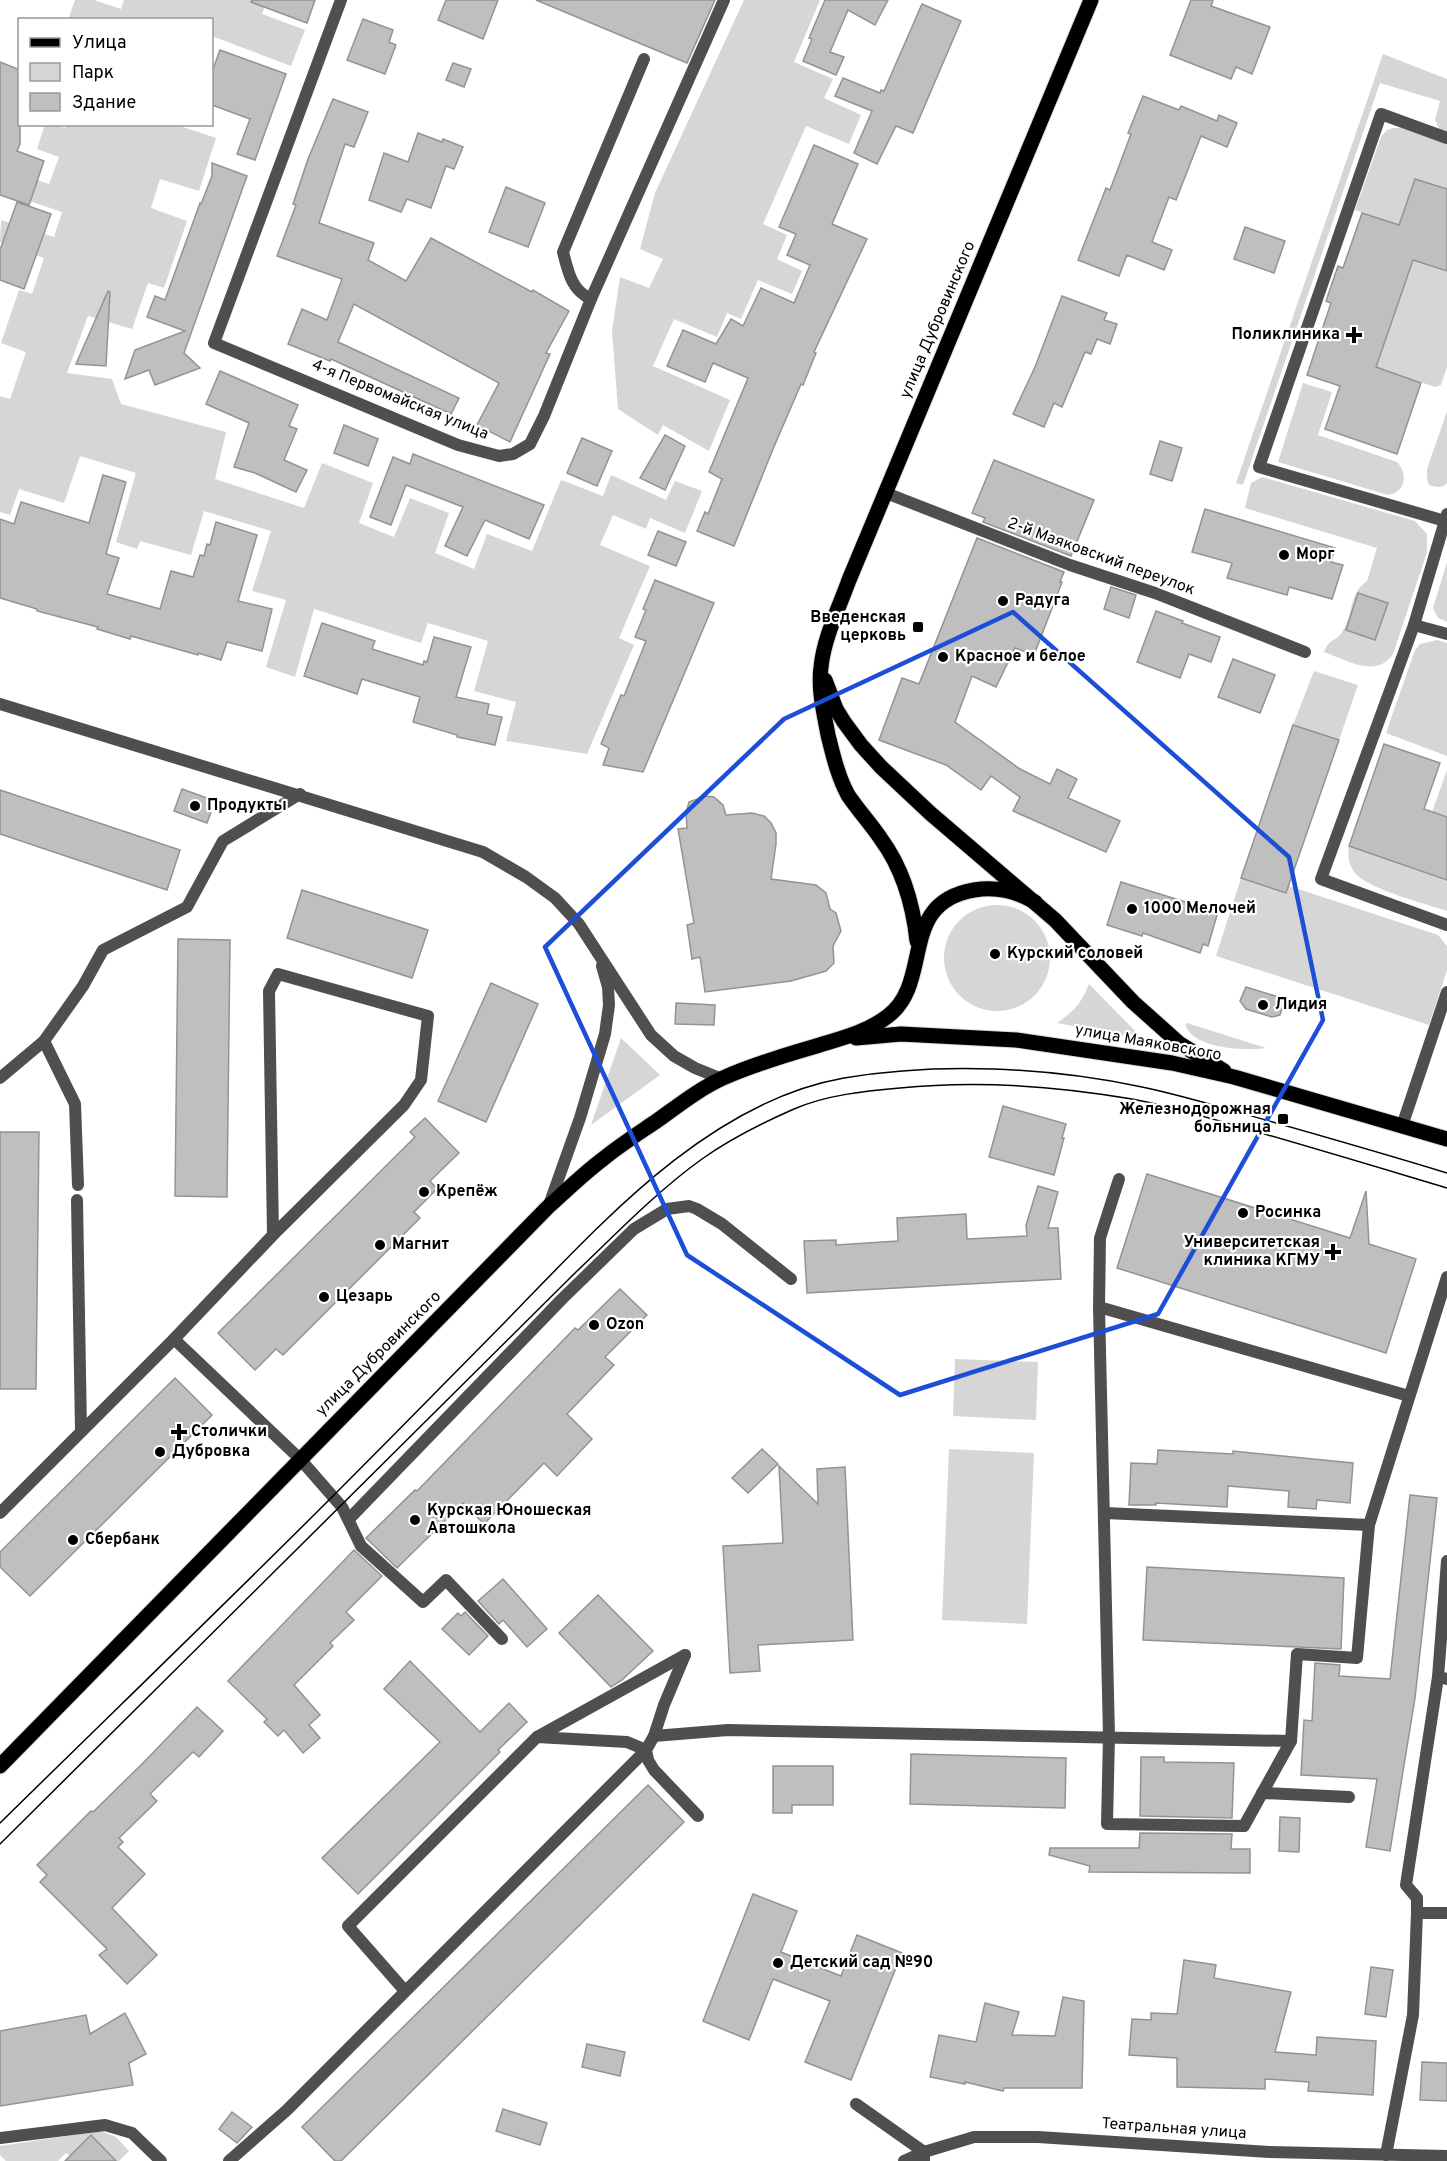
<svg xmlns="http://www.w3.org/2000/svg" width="1447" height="2161" font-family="Overpass,sans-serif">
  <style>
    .green { fill: #d6d6d6 }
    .building { fill: #bfbfbf; stroke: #939393; stroke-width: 1.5 }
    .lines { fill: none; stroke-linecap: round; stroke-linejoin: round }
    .primary-casing { stroke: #dbdbdb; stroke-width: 17 }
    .lane { stroke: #4f4f4f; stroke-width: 12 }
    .street { stroke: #4f4f4f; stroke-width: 12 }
    .primary { stroke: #000; stroke-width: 15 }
    .tram { stroke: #000; stroke-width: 1.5 }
    .marked { fill: none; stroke: #1d4ed8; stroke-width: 4.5; stroke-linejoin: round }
    .poi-dot { fill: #000; stroke: #fff; stroke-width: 2 }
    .labels { text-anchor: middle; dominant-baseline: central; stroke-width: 4.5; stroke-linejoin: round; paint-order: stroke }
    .street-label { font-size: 16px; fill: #000; stroke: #fff }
    .poi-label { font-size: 16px; font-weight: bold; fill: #000; stroke: #fff; text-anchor: start }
  </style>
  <rect width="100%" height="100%" fill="#fff"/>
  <g class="green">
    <path d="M75 0H94L121 9 124 0H267L262 14 305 30 291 66 212 36V20H68Z"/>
    <path d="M744 0H820L794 62 833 79 824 98 861 115 849 144 806 126 763 224 787 235 777 259 802 271 792 294 758 280 741 319 727 313 717 337 674 319 653 366 730 400 709 451 663 425 658 435 618 409 612 331 620 277 649 288 663 259 640 249 655 193Z"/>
    <path d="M1383 54 1447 79V133L1440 131 1435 120 1440 101 1380 83 1243 485 1236 483Z"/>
    <path d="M45 124 54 125 65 128 69 124 177 125 216 138 199 191 160 179 151 208 187 221 164 288 148 283 132 329 88 316 67 373 112 379 121 404 226 432 215 479 304 508 322 463 373 483 359 523 394 537 410 498 449 513 435 553 474 569 487 534 532 551 561 480 603 496 611 475 666 500 675 481 702 491 685 533 650 518 646 529 613 515 600 545 650 566 619 638 634 645 587 754 506 741 516 702 474 691 488 641 428 623 421 643 314 609 295 677 266 667 286 600 252 591 271 531 204 511 191 555 140 541 137 549 116 542 136 473 80 456 64 503 19 489 10 515 0 512V396L10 399 26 352 1 343 19 290 32 294 44 258 0 242 1 220 54 237 62 212 12 195 20 174 49 184 59 157 37 149Z"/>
    <path d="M1394 128H1402L1447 144V189L1415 179 1399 225 1355 210 1381 137 1387 130Z"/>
    <path d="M1413 260 1447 271V367L1441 385 1435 387 1376 367Z"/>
    <path d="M1303 383 1332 392 1318 435 1397 462C1408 474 1406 492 1388 495L1278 462Z"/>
    <path d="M1447 411V483C1441 489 1437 487 1429 485L1427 479V469Z"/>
    <path d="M1262 477 1415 521 1427 534V552L1393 654C1376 679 1347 660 1324 652 1330 636 1336 643 1342 632 1354 615 1348 594 1367 581L1377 548 1245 508 1251 483Z"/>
    <path d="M1447 562V622L1438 618 1433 608Z"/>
    <path d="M1437 640 1447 643V756L1386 733 1415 650 1420 644Z"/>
    <path d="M1314 671 1358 685 1339 740 1293 725Z"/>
    <path d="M1447 770V817L1432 812Z"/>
    <path d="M1349 846 1447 880V911C1426 904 1368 889 1355 873 1349 865 1347 856 1349 846Z"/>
    <path d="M1241 878 1286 893 1289 886 1438 935 1447 946V970L1429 1025 1216 956Z"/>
    <circle cx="997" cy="958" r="53"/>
    <path d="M1089 984 1143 1039 1057 1023C1074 1011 1081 1004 1089 984Z"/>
    <path d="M1187 1023 1266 1048C1245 1051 1192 1049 1185 1024Z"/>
    <path d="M621 1038 660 1075 591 1125Z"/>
    <path d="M955 1359 1038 1362 1036 1420 953 1416Z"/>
    <path d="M949 1449 1034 1453 1027 1624 942 1620Z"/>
    <path d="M101 2131 116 2137 129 2151 119 2161H116L91 2136 70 2156 66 2153 58 2161H6L0 2155V2146Z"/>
  </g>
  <g class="building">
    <path d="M252 0H315L307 23 251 2Z"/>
    <path d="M446 0H498L483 39 438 20Z"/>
    <path d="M536 0H715L687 63Z"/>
    <path d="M825 0H888L875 25 848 10 830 52 844 57 836 75 803 61 812 39 809 38Z"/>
    <path d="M1191 0H1213L1211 6 1270 27 1252 74 1236 67 1231 79 1170 55Z"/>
    <path d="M922 4 961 21 913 133 896 126 877 164 854 153 872 111 835 96 843 78 880 93 881 90 884 91Z"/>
    <path d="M363 19 393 30 389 42 396 45 385 74 347 60Z"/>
    <path d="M220 50 286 74 255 160 237 154 250 119 212 105V72Z"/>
    <path d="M0 62 20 70V144L17 151 44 161 29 205 0 195Z"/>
    <path d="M453 63 471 69 464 87 446 80Z"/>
    <path d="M1143 96 1179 110 1181 106 1217 121 1219 115 1237 123 1227 147 1201 136 1176 200 1169 197 1152 242 1172 250 1164 270 1127 255 1119 276 1078 260 1106 188 1110 190 1131 134 1128 133Z"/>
    <path d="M333 99 368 112 354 147 345 144 319 223 374 243 368 260 406 281 431 238 532 292 533 290 569 311 546 353 550 354 510 442 477 425 499 383 354 304 338 342 459 398 451 414 331 359 330 361 288 344 302 309 327 320 342 279 277 256 296 205 293 204 308 159Z"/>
    <path d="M418 133 442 142 443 139 463 147 454 169 446 166 431 208 407 199 401 212 369 200 384 153 408 162Z"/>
    <path d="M814 145 858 164 832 224 867 239 814 352 816 353 803 385 801 384 773 449 734 546 697 531 705 512 708 514 722 479 709 472 748 378 713 363 705 382 667 366 683 330 716 344 731 319 743 326 761 288 794 303 810 265 787 255 796 234 779 227Z"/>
    <path d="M212 163 247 176 184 353 200 368 155 385 149 370 125 379 135 350 185 331 147 317 155 296 165 300 200 203 201 204 212 176Z"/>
    <path d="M1415 179 1447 189V271L1413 260 1376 367 1421 383 1397 454 1325 429 1340 386 1307 375 1331 303 1326 301 1338 266 1343 268 1362 213 1399 225Z"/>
    <path d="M506 187 545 203 528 247 489 232Z"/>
    <path d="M17 202 51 214 24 289 0 280V250Z"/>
    <path d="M1245 227 1285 241 1274 273 1234 259Z"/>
    <path d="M108 291 110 292 106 366 76 364Z"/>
    <path d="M1062 296 1107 313 1104 320 1117 324 1110 344 1097 339 1091 354 1085 352 1062 407 1054 403 1044 427 1013 414 1035 367Z"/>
    <path d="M220 371 298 405 289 426 297 429 284 460 307 470 296 492 255 473 234 467 249 423 206 404Z"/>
    <path d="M344 425 378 439 368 466 334 453Z"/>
    <path d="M665 435 685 446 665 490 640 478Z"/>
    <path d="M582 438 612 451 597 486 567 473Z"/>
    <path d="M1160 441 1182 448 1172 481 1150 474Z"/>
    <path d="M413 454 544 505 529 539 485 520 467 556 445 546 463 507 406 485 391 525 370 517 393 457 410 464Z"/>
    <path d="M994 460 1094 500 1071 556 983 522 985 518 972 513Z"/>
    <path d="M103 475 126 482 106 554 119 558 107 594 160 609 171 571 193 577 200 555 204 556 207 544 210 545 216 522 257 535 238 601 272 609 262 651 227 642 221 660 198 653V655L131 636 130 639 97 629 98 627 37 611V609L0 598V519L14 524 21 502 89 523Z"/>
    <path d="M1205 509 1335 548 1331 562 1343 565 1332 599 1289 587 1287 595 1227 578 1232 563 1192 552Z"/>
    <path d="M658 531 686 542 676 566 648 555Z"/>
    <path d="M977 538 1064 572 1060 582H1062L1034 655 1015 648 996 687 972 676 955 722 1020 769 1050 784 1057 769 1077 779 1068 798 1120 821 1106 852 1013 811 1020 797 991 776 981 790 946 765 879 740 902 678 919 684Z"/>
    <path d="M655 580 714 603 643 772 603 765 609 748 601 744 621 695 624 696 646 641 635 637 646 610 643 609Z"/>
    <path d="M1111 587 1136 595 1129 618 1104 609Z"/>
    <path d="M1358 593 1388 603 1375 640 1346 630Z"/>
    <path d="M1156 611 1183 621 1182 623 1220 637 1211 662 1189 654 1180 678 1137 662Z"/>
    <path d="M322 623 375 641 372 649 423 665 424 661 427 662 434 637 471 647 456 697 489 704 487 714 502 717 495 745 457 737V735L413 722 420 697 362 679 357 694 304 676Z"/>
    <path d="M1233 659 1275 675 1260 713 1218 697Z"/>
    <path d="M1293 725 1339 740 1286 893 1241 878Z"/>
    <path d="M1384 744 1440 763 1424 809 1447 817V880L1349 846Z"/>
    <path d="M182 789 215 801 207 823 174 811Z"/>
    <path d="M0 790 180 850 167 890 0 834Z"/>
    <path d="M705 796 714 797 723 805 726 815 752 813 764 816 771 823 776 833V844L771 879 816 885 826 893 830 909 836 913 841 931 833 946 834 963 826 971 791 981 705 992 700 957 692 959 687 925 694 923 678 829 687 828 686 813 689 802Z"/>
    <path d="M1121 882 1218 912 1208 946 1203 944 1200 953 1143 933 1142 936 1107 925Z"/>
    <path d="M302 890 428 930 412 978 287 938Z"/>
    <path d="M178 939 230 940 227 1197 175 1196Z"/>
    <path d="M491 983 538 1004 486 1122 438 1101Z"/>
    <path d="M1246 987 1285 999 1280 1015 1272 1017 1246 1009 1240 1001Z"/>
    <path d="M676 1003 715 1005 714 1025 675 1024Z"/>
    <path d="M1003 1106 1066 1124 1062 1138H1064L1054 1175 989 1157Z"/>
    <path d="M425 1118 459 1153 430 1181 437 1189 414 1212 420 1218 283 1355 276 1349 255 1370 218 1333 415 1137 410 1132Z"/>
    <path d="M0 1132H39L36 1389H0Z"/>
    <path d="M1147 1174 1350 1238 1366 1191 1369 1244 1416 1259 1386 1353 1117 1268Z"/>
    <path d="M1038 1186 1058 1192 1048 1228H1058L1061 1279 807 1293 804 1241 836 1240V1245L898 1241 897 1218 966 1214 967 1239 1027 1236 1026 1225Z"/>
    <path d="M620 1289 647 1315 605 1357 614 1365 567 1414 592 1439 557 1476 544 1463 484 1524 463 1503 397 1568 366 1538 415 1490 417 1491 575 1328 578 1330Z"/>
    <path d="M175 1378 212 1415 30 1596 0 1567V1552Z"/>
    <path d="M762 1449 778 1464 748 1493 732 1478Z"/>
    <path d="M1158 1450 1233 1454V1451L1353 1463 1350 1503 1317 1500 1316 1509 1288 1507 1289 1491 1228 1486 1227 1507 1156 1503V1505H1129L1131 1463 1157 1464Z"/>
    <path d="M779 1466 818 1504 817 1469 845 1467 853 1640 758 1645 760 1671 730 1673 723 1546 783 1543Z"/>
    <path d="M1410 1495 1437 1498 1415 1698 1390 1851 1366 1847 1377 1779 1301 1775 1304 1720 1312 1721 1315 1663 1340 1665 1339 1676 1390 1679Z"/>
    <path d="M354 1550 382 1576 346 1612 354 1620 330 1643 333 1646 294 1685 320 1715 309 1725 320 1738 303 1753 284 1730 278 1736 264 1722 267 1719 228 1681Z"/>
    <path d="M1147 1567 1344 1578 1341 1649 1143 1640Z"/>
    <path d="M503 1579 547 1629 527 1647 503 1620 499 1624 478 1601Z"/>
    <path d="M598 1595 653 1651 622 1680 611 1687 559 1633Z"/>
    <path d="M465 1612 488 1636 469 1655 442 1629 458 1613 461 1616Z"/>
    <path d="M410 1661 480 1732 509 1703 527 1722 498 1750 500 1752 358 1894 322 1858 440 1742 384 1689Z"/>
    <path d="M197 1707 223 1731 199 1757 193 1752 150 1794 157 1801 119 1838 123 1842 118 1847 145 1874 112 1908 157 1955 127 1984 99 1955 107 1949 40 1882 47 1875 37 1865 91 1811 93 1812 144 1762Z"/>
    <path d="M911 1754 1066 1758 1065 1808 910 1804Z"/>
    <path d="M1141 1757H1164V1762L1234 1763 1232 1818 1140 1816Z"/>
    <path d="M773 1766H833V1805H792V1813H773Z"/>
    <path d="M648 1785 684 1822 341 2161H335L302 2127Z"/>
    <path d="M1280 1817 1300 1818 1299 1852 1279 1851Z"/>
    <path d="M1140 1833 1232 1834 1231 1849H1250V1873L1089 1872 1090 1866 1049 1855 1050 1848H1139Z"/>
    <path d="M753 1894 797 1911 781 1952 841 1976 857 1935 902 1953 851 2080 805 2062 830 2001 773 1979 749 2040 703 2021Z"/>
    <path d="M1184 1960 1216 1965 1214 1978 1291 1992 1275 2052 1316 2055 1317 2037 1376 2041 1373 2095 1308 2091 1309 2082 1265 2079V2089L1177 2087V2058L1129 2055 1132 2019 1151 2020V2013L1177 2014Z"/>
    <path d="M1371 1967 1393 1970 1386 2017 1365 2014Z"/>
    <path d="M1063 1997 1084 2001 1082 2088H1004L1003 2091 965 2082V2084L930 2077 939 2035 976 2042 985 2003 1019 2012 1012 2035 1055 2036Z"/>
    <path d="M125 2013 146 2054 129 2063 133 2085 0 2106V2031L86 2015 90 2034Z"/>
    <path d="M587 2044 625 2052 620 2076 582 2067Z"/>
    <path d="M1422 2062 1447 2063V2101L1420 2100Z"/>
    <path d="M503 2109 547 2123 540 2145 496 2131Z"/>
    <path d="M232 2112 252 2127 237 2143 219 2129Z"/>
    <path d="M91 2135 116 2161H65Z"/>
  </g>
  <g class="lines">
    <defs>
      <g id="primary">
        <path d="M825 680 836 709 844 722 861 745 881 767 930 813 1055 920 1133 1002 1180 1044 1224 1071"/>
        <path d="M917 941C913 904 903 869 881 839 871 824 858 810 848 795 838 777 833 755 828 735 824 713 818 690 821 667 824 637 839 608 849 580L1091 0"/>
        <path d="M856 1038 901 1034 1016 1040 1172 1063 1234 1077 1447 1139"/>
        <path d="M0 1766 548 1207C566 1191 583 1174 603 1159 620 1145 639 1133 658 1120 679 1105 699 1089 723 1078 752 1065 782 1056 813 1047 838 1039 866 1033 888 1016 934 981 897 903 974 890 997 886 1015 891 1035 902"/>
      </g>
    </defs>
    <use href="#primary" class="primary-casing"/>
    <g class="lane">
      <path d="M591 299C571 290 568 271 563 252L644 59"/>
      <path d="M1447 514 1414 625 1321 879 1447 925"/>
      <path d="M1445 521 1259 467 1381 114 1447 138"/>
      <path d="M1414 625 1447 634"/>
      <path d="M44 1041 75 1104 78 1185"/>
      <path d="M0 1078 44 1041 83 986 103 950 187 907 223 841 300 794"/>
      <path d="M1402 1126 1447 992"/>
      <path d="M1119 1179 1100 1238 1099 1307 1109 1736 1107 1824 1244 1826 1291 1741 1297 1654 1357 1658 1369 1525 1447 1277"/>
      <path d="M77 1200 81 1430"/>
      <path d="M1099 1307 1409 1396"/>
      <path d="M174 1339 300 1459 342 1507 361 1546 423 1602 446 1580 502 1639"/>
      <path d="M0 1513 174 1339 273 1235 404 1105 421 1080 428 1016 278 974 269 991 273 1235"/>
      <path d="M1105 1513 1369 1525"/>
      <path d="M349 1519 562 1299 634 1229 667 1209 689 1206 697 1209 722 1224 791 1279"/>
      <path d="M1447 1561 1438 1677 1447 1679"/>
      <path d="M685 1655 664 1705 654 1736 646 1750 648 1760 654 1770 698 1816"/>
      <path d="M654 1736 728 1730 1291 1741"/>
      <path d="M537 1737 685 1655"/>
      <path d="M1262 1793 1349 1797"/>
      <path d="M1417 1913V1898L1406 1885 1438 1677"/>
      <path d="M856 2104 924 2152V2161"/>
      <path d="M0 2138 105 2125 132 2133 161 2161"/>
      <path d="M1386 2155 1413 2015 1417 1913H1447"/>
      <path d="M229 2161 287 2110 646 1750 627 1742 537 1737 348 1926 405 1991"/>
    </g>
    <g class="street">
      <path d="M341 0 214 343 458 445 499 456 513 454 530 444 544 416 591 299 724 0"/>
      <path d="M886 493 1070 565 1155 593 1305 652"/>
      <path d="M0 704 483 852 526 877 555 898 579 924 651 1035 674 1056 695 1068 722 1079"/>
      <path d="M549 1205 580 1118 605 1034 609 1005 608 987 602 966"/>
      <path d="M904 2161 924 2152 974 2137H1038L1269 2152 1447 2156"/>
    </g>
    <use href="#primary" class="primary"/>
    <g class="tram">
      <path d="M0 1823C111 1714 223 1606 333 1496 391 1438 449 1379 506 1321 599 1226 707 1102 844 1078 939 1062 1048 1067 1142 1087 1185 1096 1227 1109 1269 1121 1329 1138 1388 1155 1447 1173"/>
      <path d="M0 1844 575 1273C616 1234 656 1192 702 1159 730 1139 762 1123 794 1109 826 1095 865 1091 900 1088 977 1080 1056 1086 1132 1099 1171 1106 1209 1118 1247 1129 1314 1148 1380 1168 1447 1188"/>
    </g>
  </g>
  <path class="marked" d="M1013 612 1289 857 1323 1020 1158 1314 900 1395 687 1255 545 947 784 719Z"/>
  <g class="poi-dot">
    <path d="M1351 326h6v6h6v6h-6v6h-6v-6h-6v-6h6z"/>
    <circle cx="1284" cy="555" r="6"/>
    <circle cx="1003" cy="601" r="6"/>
    <rect x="912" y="621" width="12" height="12" rx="3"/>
    <circle cx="943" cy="657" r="6"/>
    <circle cx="195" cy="806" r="6"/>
    <circle cx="1132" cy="909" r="6"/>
    <circle cx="995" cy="954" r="6"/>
    <circle cx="1263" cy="1005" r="6"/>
    <rect x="1277" y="1113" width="12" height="12" rx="3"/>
    <circle cx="424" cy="1192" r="6"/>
    <circle cx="1243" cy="1213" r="6"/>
    <circle cx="380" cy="1245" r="6"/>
    <path d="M1330 1243h6v6h6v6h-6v6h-6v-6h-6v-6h6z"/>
    <circle cx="324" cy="1297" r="6"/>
    <circle cx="594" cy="1325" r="6"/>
    <path d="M176 1423h6v6h6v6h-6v6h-6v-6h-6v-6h6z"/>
    <circle cx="160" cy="1452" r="6"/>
    <circle cx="415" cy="1520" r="6"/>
    <circle cx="73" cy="1540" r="6"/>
    <circle cx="778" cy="1963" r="6"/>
  </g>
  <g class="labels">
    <g class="street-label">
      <text transform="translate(938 320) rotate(-67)">улица Дубровинского</text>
      <text transform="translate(400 400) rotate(22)">4-я Первомайская улица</text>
      <text transform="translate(1101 557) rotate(20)">2-й Маяковский переулок</text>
      <text transform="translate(1148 1043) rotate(10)">улица Маяковского</text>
      <text transform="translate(379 1354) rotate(-45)">улица Дубровинского</text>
      <text transform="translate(1174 2129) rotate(4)">Театральная улица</text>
    </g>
    <g class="poi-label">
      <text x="1340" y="335" text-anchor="end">Поликлиника</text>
      <text x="1296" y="555">Морг</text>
      <text x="1015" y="601">Радуга</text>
      <text x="906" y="618" text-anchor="end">Введенская<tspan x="906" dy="18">церковь</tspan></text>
      <text x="955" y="657">Красное и белое</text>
      <text x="207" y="806">Продукты</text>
      <text x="1144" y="909">1000 Мелочей</text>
      <text x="1007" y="954">Курский соловей</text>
      <text x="1275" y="1005">Лидия</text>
      <text x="1271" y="1110" text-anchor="end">Железнодорожная<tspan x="1271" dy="18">больница</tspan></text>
      <text x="436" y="1192">Крепёж</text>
      <text x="1255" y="1213">Росинка</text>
      <text x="1320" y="1243" text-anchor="end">Университетская<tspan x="1320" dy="18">клиника КГМУ</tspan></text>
      <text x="392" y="1245">Магнит</text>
      <text x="336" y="1297">Цезарь</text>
      <text x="606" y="1325">Ozon</text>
      <text x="191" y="1432">Столички</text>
      <text x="172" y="1452">Дубровка</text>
      <text x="427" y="1511">Курская Юношеская<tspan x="427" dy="18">Автошкола</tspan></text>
      <text x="85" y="1540">Сбербанк</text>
      <text x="790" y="1963">Детский сад №90</text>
    </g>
  </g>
  <rect x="18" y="18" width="195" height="108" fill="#ffffff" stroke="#999999" stroke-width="1.5"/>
  <rect x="30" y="38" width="30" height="9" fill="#000000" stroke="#999999" stroke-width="1.5"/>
  <text x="72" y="48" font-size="18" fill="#000000">Улица</text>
  <rect x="30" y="63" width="30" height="18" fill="#d6d6d6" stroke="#999999" stroke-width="1.5"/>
  <text x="72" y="78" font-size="18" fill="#000000">Парк</text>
  <rect x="30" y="93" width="30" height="18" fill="#bfbfbf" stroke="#999999" stroke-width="1.5"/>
  <text x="72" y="108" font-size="18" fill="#000000">Здание</text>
</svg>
